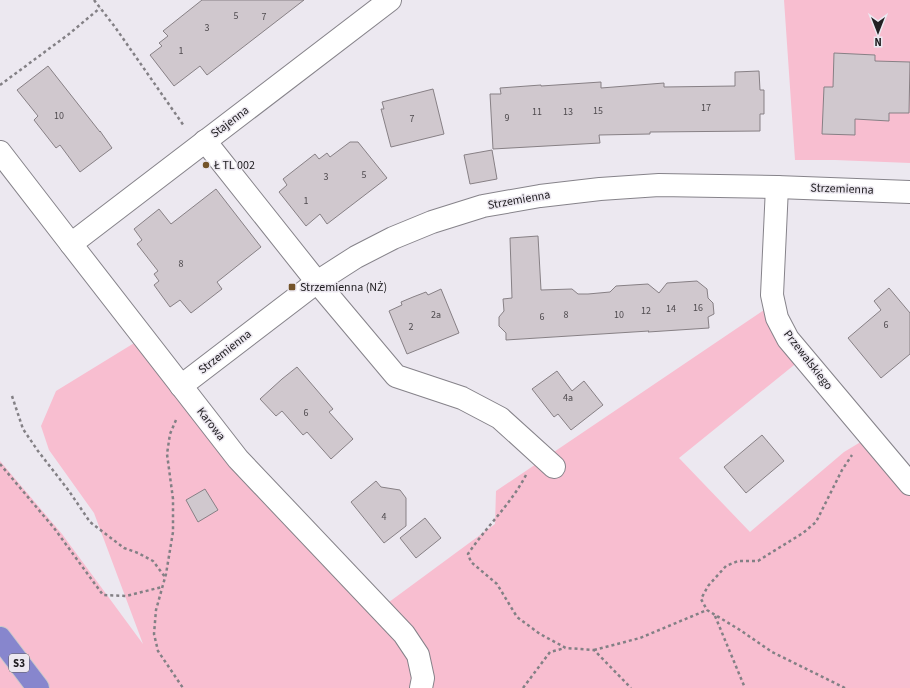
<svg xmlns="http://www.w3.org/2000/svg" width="910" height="688" font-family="'Source Sans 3',sans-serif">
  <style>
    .green { fill: #f8bed0 }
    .building { fill: #d0c8ce; stroke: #878085 }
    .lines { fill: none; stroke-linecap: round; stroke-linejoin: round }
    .minor-casing { stroke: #86838a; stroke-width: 24 }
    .highway-casing { stroke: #cac9ca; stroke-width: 24 }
    .path { stroke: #838085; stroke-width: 2.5; stroke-dasharray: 3 3; stroke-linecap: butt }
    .minor { stroke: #fff; stroke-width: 22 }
    .highway { stroke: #8786cd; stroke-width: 22 }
    .poi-dot { fill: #74542a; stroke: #ece8f0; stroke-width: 1.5 }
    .labels { text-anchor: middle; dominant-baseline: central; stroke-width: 3; stroke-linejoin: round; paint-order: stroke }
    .number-label { font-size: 10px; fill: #4e4a4e }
    .shield { fill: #ece8f0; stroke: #5f5c60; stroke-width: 1 }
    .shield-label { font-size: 11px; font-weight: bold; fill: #222023 }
    .street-label { font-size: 12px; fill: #222023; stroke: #ece8f0 }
    .poi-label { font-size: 12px; fill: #222023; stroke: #ece8f0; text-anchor: start }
  </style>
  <rect width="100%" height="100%" fill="#ece8f0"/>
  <g class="green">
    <path d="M784 0H910V163L835 160H795Z"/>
    <path d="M773 304 804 357 679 458 750 532 844 452 874 434 910 476V688H0V461L62 534 143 644 94 513 49 450 41 426 56 391 144 337 185 387 385 605 495 524 496 491Z"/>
  </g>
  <g class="building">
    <path d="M202 0H304L207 75 200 66 174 86 150 55 162 46 159 43 168 36 163 31Z"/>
    <path d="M834 53 875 55V61L910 62 909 113H889V121L855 119V135L822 134 824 87H833Z"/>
    <path d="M48 66 100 132V131L112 148 80 172 60 145 56 148 34 120 38 116 17 90Z"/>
    <path d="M759 71 760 90H764V114H760V131L650 132V134L599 135 600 143 493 149 490 94H501L500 88 541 85V86L601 82V88L664 83V87L735 86V72Z"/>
    <path d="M433 89 444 134 391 147 381 109H384L382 102Z"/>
    <path d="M350 142H358L387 178 327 224 320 214 306 226 279 192 287 185 283 179 315 154 319 159 327 153 330 157Z"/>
    <path d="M492 150 497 179 470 184 464 155Z"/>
    <path d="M216 189 261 247 217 282 222 289 191 313 180 300 170 307 154 285 159 281 154 274 158 271 137 244 142 240 134 229 159 209 171 224Z"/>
    <path d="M538 236 541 290 572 289 578 294H588L610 292 616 286 648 284 659 293 667 283 697 281 707 289 708 298 713 303 714 314 708 317 709 328 648 332 649 331 506 340V333L499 326V317L504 311 503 299 512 298 510 238Z"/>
    <path d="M889 288 910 313V354L881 378 848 338 881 310 874 301Z"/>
    <path d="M441 289 459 333 407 354 389 311 402 305 401 302 413 297 426 292 428 295Z"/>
    <path d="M297 367 333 409 329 412 353 439 331 459 307 432 303 435 282 411 276 416 260 399 282 379Z"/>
    <path d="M557 371 572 391 584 381 603 405 571 430 558 414 554 417 532 389Z"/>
    <path d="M762 435 784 461 746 493 724 467Z"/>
    <path d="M376 481 381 487 400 490 406 498V526L384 543 351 502Z"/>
    <path d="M205 489 218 510 198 522 186 500Z"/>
    <path d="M425 518 441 538 416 558 400 538Z"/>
  </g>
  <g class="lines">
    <defs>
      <g id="minor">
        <path d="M205 141 317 282 396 376 462 398 500 418 554 467"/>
        <path d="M0 152 71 244 238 459 404 634 418 655 423 678 421 688"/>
        <path d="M777 187 772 295 777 318 788 339 910 484"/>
        <path d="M71 244 390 0"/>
        <path d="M181 386 317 282 356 257 393 238 432 222 483 206 540 196 600 189 659 185 777 187 910 192"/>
      </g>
      <path id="highway" d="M0 638 38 688"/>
    </defs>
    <use href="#minor" class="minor-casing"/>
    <use href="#highway" class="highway-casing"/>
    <g class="path">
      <path d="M94 0 115 27 184 126"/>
      <path d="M0 85 69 34 100 8"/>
      <path d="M12 396 23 429 38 451 69 491 90 522 124 548 138 553 153 561 165 577"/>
      <path d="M176 420 170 434 167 454 173 499V532L166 574 156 610 154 634 158 651 183 688"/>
      <path d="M0 464 54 528 103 595 126 596 162 587"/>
      <path d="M526 475C511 504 486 527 468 554L471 562 497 584 517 617 540 634 566 648 594 650 631 688"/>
      <path d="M715 616 745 688"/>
      <path d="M594 650 640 638 707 610"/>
      <path d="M523 688 550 652 565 648"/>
      <path d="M845 688 772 652 740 630 707 610 701 599 708 586 726 566 738 561H758L769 554 803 533 816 522 842 470 852 455"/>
    </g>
    <use href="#minor" class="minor"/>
    <use href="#highway" class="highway"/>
  </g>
  <g class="poi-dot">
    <circle cx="206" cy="165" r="4"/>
    <rect x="288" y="283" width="8" height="8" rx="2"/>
  </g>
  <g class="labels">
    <g class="number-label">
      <text x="236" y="16">5</text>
      <text x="264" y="17">7</text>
      <text x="207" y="28">3</text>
      <text x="181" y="51">1</text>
      <text x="706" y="108">17</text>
      <text x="598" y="111">15</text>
      <text x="537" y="112">11</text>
      <text x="568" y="112">13</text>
      <text x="59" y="116">10</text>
      <text x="507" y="118">9</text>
      <text x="412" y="119">7</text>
      <text x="364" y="175">5</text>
      <text x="326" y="177">3</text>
      <text x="306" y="201">1</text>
      <text x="181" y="264">8</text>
      <text x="698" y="308">16</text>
      <text x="671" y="309">14</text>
      <text x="646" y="311">12</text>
      <text x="436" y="315">2a</text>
      <text x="566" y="315">8</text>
      <text x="619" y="315">10</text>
      <text x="542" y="317">6</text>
      <text x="886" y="325">6</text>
      <text x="411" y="327">2</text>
      <text x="568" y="398">4a</text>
      <text x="306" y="413">6</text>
      <text x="384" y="517">4</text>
    </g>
    <rect class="shield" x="9" y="654" width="20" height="18" rx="3"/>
    <g class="shield-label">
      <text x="19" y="663">S3</text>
    </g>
    <g class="street-label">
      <text transform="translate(230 122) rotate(-37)">Stajenna</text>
      <text transform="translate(842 189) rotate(2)">Strzemienna</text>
      <text transform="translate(519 200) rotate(-10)">Strzemienna</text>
      <text transform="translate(225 352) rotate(-38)">Strzemienna</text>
      <text transform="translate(808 360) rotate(52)">Przewalskiego</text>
      <text transform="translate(211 424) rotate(52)">Karowa</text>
    </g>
    <g class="poi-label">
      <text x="214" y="165">Ł TL 002</text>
      <text x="300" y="287">Strzemienna (NŻ)</text>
    </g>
  </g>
  <g transform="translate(878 32) rotate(180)" stroke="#ece8f0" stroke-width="3" paint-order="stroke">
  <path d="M0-3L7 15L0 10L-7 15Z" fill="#222023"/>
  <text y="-6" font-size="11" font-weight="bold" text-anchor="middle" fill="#222023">N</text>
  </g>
</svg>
